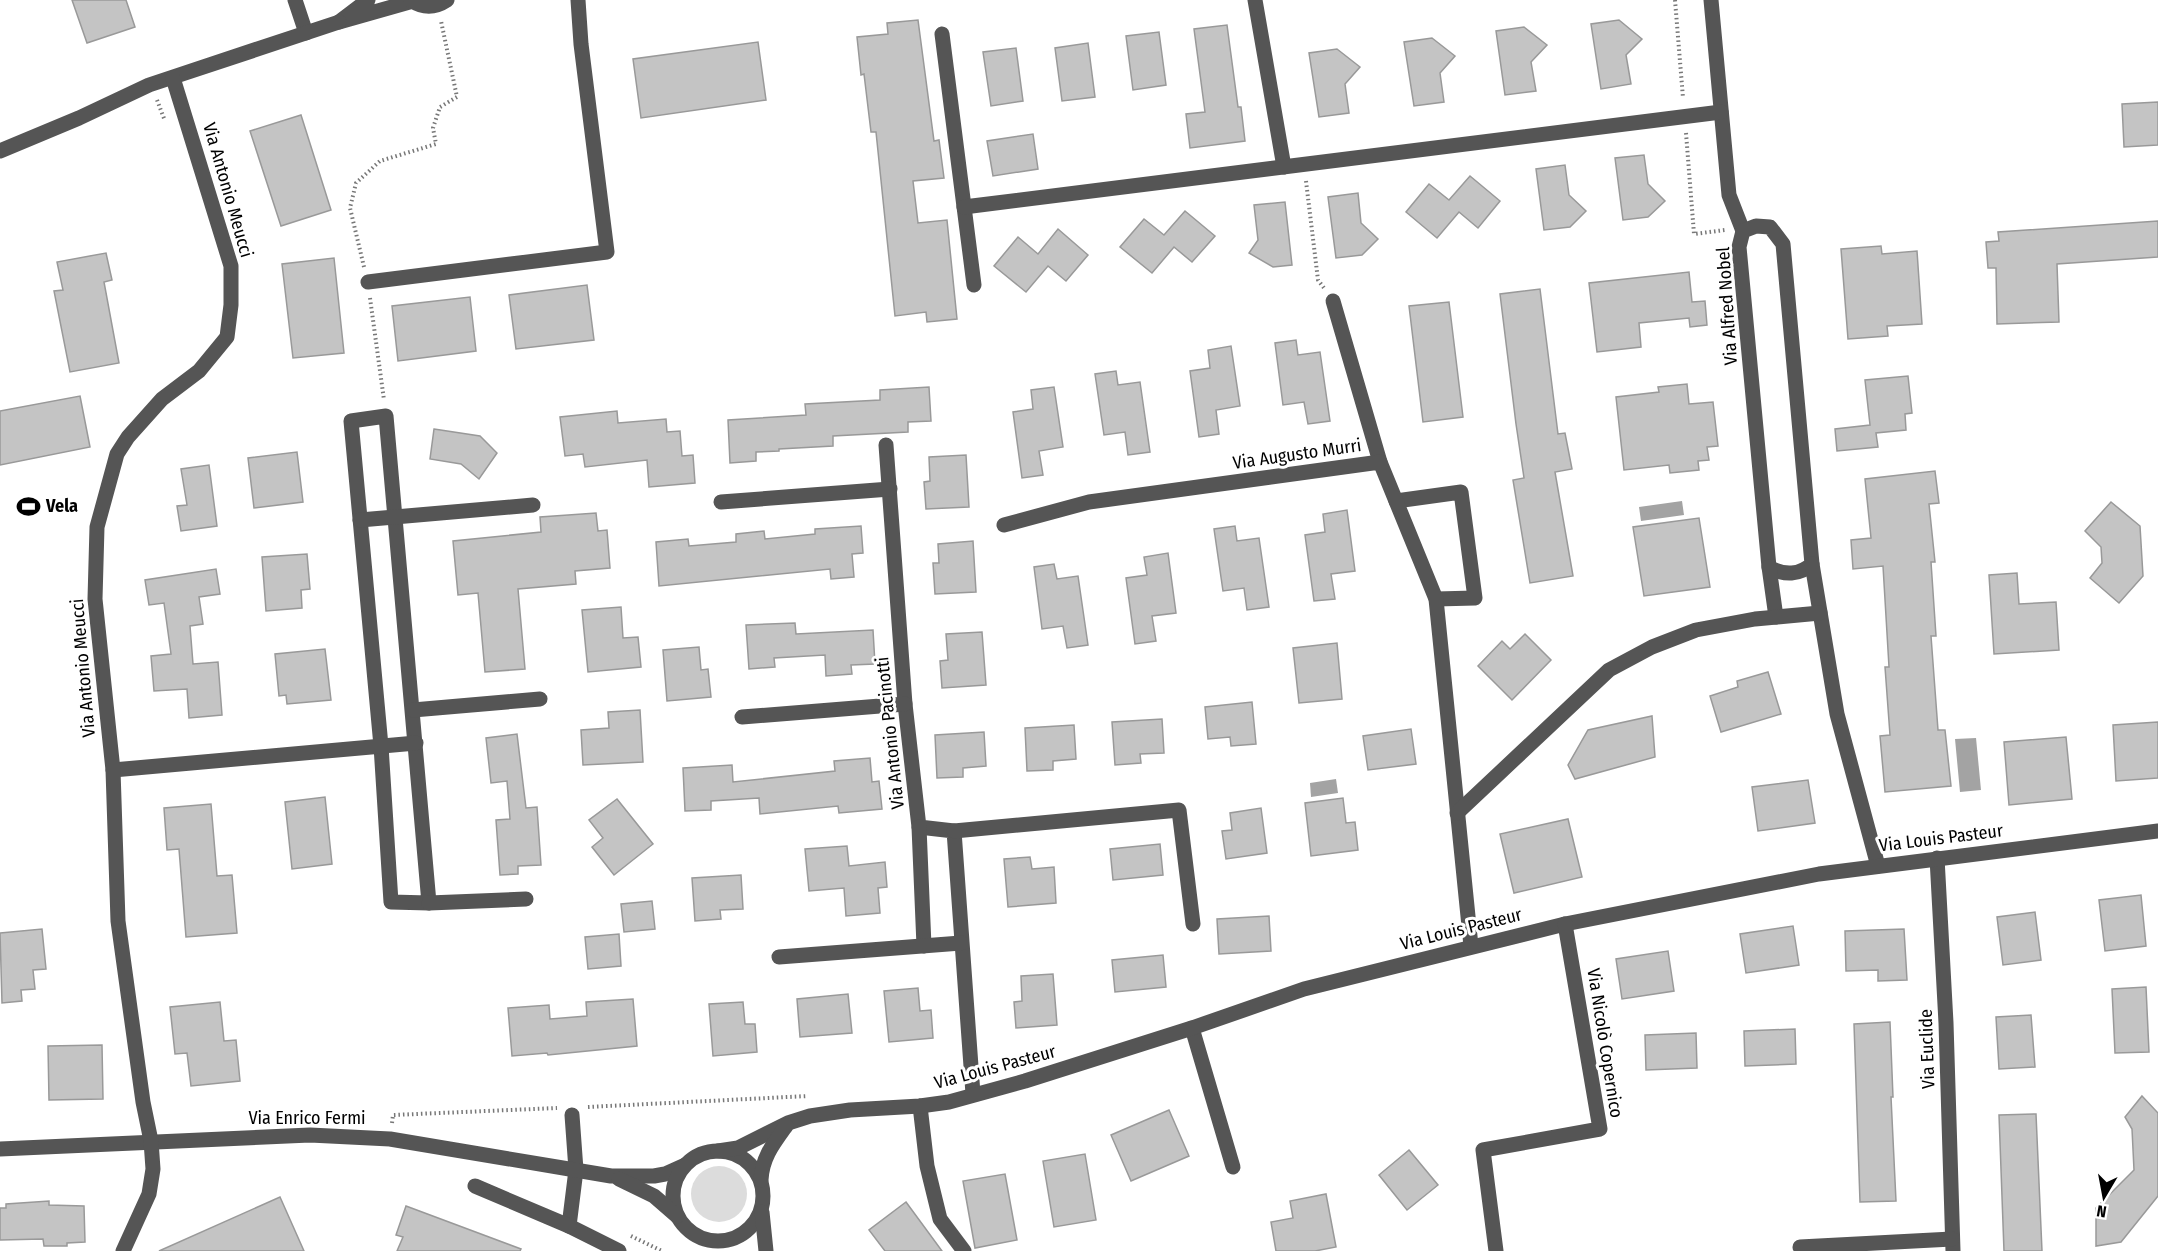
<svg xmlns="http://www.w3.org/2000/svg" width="2158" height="1251" font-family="'Fira Sans Condensed',sans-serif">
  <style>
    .green { fill: #dcdcdc }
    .water { fill: #a3a3a3 }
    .building { fill: #c4c4c4; stroke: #999; stroke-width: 1.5 }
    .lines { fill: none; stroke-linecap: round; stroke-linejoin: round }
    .path { stroke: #777; stroke-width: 4; stroke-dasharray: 1.5 3; stroke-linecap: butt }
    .minor { stroke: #555; stroke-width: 15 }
    .labels { text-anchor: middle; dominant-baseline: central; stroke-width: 6; stroke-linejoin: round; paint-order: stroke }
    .street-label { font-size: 18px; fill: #000; stroke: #fff }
    .poi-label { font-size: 18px; font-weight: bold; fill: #000; stroke: #fff; text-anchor: start }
  </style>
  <rect width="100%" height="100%" fill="#fff"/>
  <circle class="green" cx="719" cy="1194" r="28"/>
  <g class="water">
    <path d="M1682 501 1684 515 1641 521 1639 507Z"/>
    <path d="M1976 738 1981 790 1960 792 1955 739Z"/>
    <path d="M1336 779 1338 793 1311 797 1310 783Z"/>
  </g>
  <g class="building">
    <path d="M72 0H126L135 27 87 43Z"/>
    <path d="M918 20 934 141 939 140 944 178 913 181 918 223 947 220 957 319 927 322 926 312 895 316 876 132H871L864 74 861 75 857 37 888 34 887 23Z"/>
    <path d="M1619 20 1642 39 1626 55 1631 84 1601 89 1591 24Z"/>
    <path d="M1227 25 1238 107H1241L1245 141 1190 148 1186 114 1205 112 1194 29Z"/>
    <path d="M1524 27 1547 45 1531 62 1536 91 1505 95 1496 31Z"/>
    <path d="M1159 32 1166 85 1133 90 1126 36Z"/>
    <path d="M1432 38 1455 56 1440 73 1444 102 1414 106 1404 42Z"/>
    <path d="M758 42 766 100 641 118 633 59Z"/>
    <path d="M1088 43 1095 97 1062 101 1055 48Z"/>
    <path d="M1016 48 1023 101 991 106 983 52Z"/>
    <path d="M1337 49 1360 67 1345 84 1349 113 1319 117 1309 53Z"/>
    <path d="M2158 102V145L2124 147 2122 104Z"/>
    <path d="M301 115 331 210 281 226 250 131Z"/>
    <path d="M1033 134 1038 169 993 176 987 141Z"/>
    <path d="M1644 155 1648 184 1665 201 1648 217 1623 220 1615 158Z"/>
    <path d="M1565 165 1569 195 1586 211 1570 227 1544 230 1536 169Z"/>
    <path d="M1470 176 1500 201 1478 228 1459 212 1437 238 1406 212 1429 184 1449 200Z"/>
    <path d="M1358 193 1361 223 1378 239 1362 255 1336 258 1328 197Z"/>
    <path d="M1285 202 1292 265 1273 267 1249 253 1258 240 1254 205Z"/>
    <path d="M1185 211 1215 236 1192 262 1174 247 1152 273 1120 247 1144 219 1164 235Z"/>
    <path d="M2158 221V257L2057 264 2059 322 1997 324 1996 268H1988L1986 242 1999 241 1998 232Z"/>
    <path d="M1058 229 1088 255 1066 281 1048 266 1026 292 994 266 1018 237 1038 254Z"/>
    <path d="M1881 246 1882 254 1917 251 1922 324 1887 326 1888 336 1848 339 1841 249Z"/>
    <path d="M106 253 112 280 104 282 119 363 70 372 54 291 63 290 57 262Z"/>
    <path d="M334 258 344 353 293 358 282 264Z"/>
    <path d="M1689 272 1692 302 1705 301 1707 325 1690 327 1689 318 1639 323 1641 347 1597 352 1589 283Z"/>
    <path d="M587 285 594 340 516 349 509 295Z"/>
    <path d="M1540 289 1558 434 1565 433 1572 469 1555 472 1573 576 1530 583 1513 480 1524 478 1516 424 1500 294Z"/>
    <path d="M470 297 476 351 398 361 392 306Z"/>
    <path d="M1449 302 1463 417 1423 422 1409 306Z"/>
    <path d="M1296 340 1298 355 1320 352 1330 421 1308 424 1304 402 1283 405 1275 343Z"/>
    <path d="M1231 346 1240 406 1216 410 1219 434 1199 437 1190 371 1210 368 1208 350Z"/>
    <path d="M1116 371 1118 385 1140 382 1150 452 1128 455 1125 432 1104 435 1095 374Z"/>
    <path d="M1908 376 1912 413 1905 414 1906 430 1876 433 1878 447 1837 451 1835 429 1870 425 1865 380Z"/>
    <path d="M1687 384 1689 404 1713 402 1718 446 1707 447 1709 460 1698 461 1699 470 1670 473 1669 465 1624 470 1616 397 1659 392 1658 387Z"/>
    <path d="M929 387 931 421 908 422V432L833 436V446L779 449V451L756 452V461L730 463 728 420 806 415 805 404 880 400V390Z"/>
    <path d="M1054 387 1063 447 1039 451 1043 475 1022 478 1013 412 1033 409 1031 390Z"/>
    <path d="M80 396 90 447 0 465V411Z"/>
    <path d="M617 411 618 423 666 419 667 432 680 431 682 456 693 455 695 483 649 487 647 460 585 467 583 454 565 456 560 417Z"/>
    <path d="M434 429 480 436 497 453 479 479 461 464 430 459Z"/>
    <path d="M297 452 303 502 254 508 248 458Z"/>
    <path d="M966 455 969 507 926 509 924 482 930 481 929 457Z"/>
    <path d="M209 465 217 526 181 531 177 506 187 505 181 469Z"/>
    <path d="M1935 471 1939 503 1929 504 1935 562H1931L1936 636H1931L1938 730H1945L1951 786 1885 792 1880 736 1890 735 1885 667H1889L1883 566 1853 569 1851 540 1871 538 1865 479Z"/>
    <path d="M2111 502 2140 526 2143 576 2119 603 2090 578 2102 563 2101 547 2085 531Z"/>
    <path d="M1347 510 1355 571 1331 574 1335 599 1314 601 1305 535 1325 532 1323 514Z"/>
    <path d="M596 513 598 531 607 530 610 568 575 571 576 584 518 589 525 669 485 672 478 593 458 595 453 541 541 532 540 517Z"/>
    <path d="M1699 518 1710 587 1644 596 1633 527Z"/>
    <path d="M861 526 863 553 852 554 854 577 831 579 830 569 659 586 656 542 688 539 689 546 736 542V534L764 531 765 539 815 534V529Z"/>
    <path d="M1235 526 1237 541 1259 538 1269 607 1247 610 1244 588 1223 591 1214 529Z"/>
    <path d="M973 541 976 592 935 594 933 563H939L938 544Z"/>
    <path d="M1168 553 1176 613 1152 616 1156 641 1135 644 1126 578 1147 575 1144 557Z"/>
    <path d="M307 554 310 589 301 590 302 608 266 611 262 557Z"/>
    <path d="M1054 564 1057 579 1078 576 1088 645 1067 648 1063 626 1042 629 1034 567Z"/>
    <path d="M216 569 220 594 199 597 203 624 190 626 193 664 218 662 222 715 189 718 187 689 154 691 151 656 171 654 164 603 149 605 145 580Z"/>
    <path d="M2017 573 2019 604 2056 602 2059 650 1994 654 1989 575Z"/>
    <path d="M621 607 623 638 638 637 641 667 588 672 582 610Z"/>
    <path d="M795 623 796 634 873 630 875 664 851 665 852 674 826 676 825 655 774 658 775 667 749 669 746 625Z"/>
    <path d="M982 632 986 685 942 688 940 661 948 660 946 634Z"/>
    <path d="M1525 634 1551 660 1512 700 1478 666 1502 641 1510 649Z"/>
    <path d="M1337 643 1342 699 1299 703 1293 648Z"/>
    <path d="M699 647 701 670 708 669 711 697 667 701 663 650Z"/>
    <path d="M325 649 331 700 287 704 286 695 279 696 275 654Z"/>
    <path d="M1768 672 1781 714 1721 732 1710 696 1738 687 1737 681Z"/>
    <path d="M1252 702 1256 744 1231 746 1230 737 1208 739 1205 707Z"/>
    <path d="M640 710 643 762 583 765 581 730 609 728 608 712Z"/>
    <path d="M1652 716 1655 757 1575 779 1568 765 1588 730Z"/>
    <path d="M1162 719 1164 753 1140 754 1141 763 1115 765 1112 722Z"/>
    <path d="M2158 722V778L2116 781 2113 725Z"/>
    <path d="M1074 725 1076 759 1053 761V770L1027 771 1025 728Z"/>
    <path d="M1411 729 1416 764 1368 770 1363 736Z"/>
    <path d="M984 732 986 766 963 768V777L937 778 935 735Z"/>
    <path d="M517 734 526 808 537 807 541 865 518 866V874L500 875 496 820 510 819 507 781 491 783 486 738Z"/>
    <path d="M2066 737 2072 799 2009 805 2004 742Z"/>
    <path d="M870 758 872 782 879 781 882 809 839 813 838 806 760 814 759 798 711 801V810L685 811 683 768 732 765 733 782 835 771 834 761Z"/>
    <path d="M1808 780 1815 823 1758 831 1752 787Z"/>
    <path d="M325 797 332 864 292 869 285 802Z"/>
    <path d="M1343 798 1346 823 1355 822 1358 850 1311 856 1305 803Z"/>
    <path d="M617 799 653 844 614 875 592 847 603 838 589 820Z"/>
    <path d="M211 804 217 876 232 875 237 933 186 937 179 849 167 850 164 808Z"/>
    <path d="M1261 808 1267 853 1226 859 1222 831 1232 830 1230 813Z"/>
    <path d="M1568 819 1582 877 1514 893 1500 834Z"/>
    <path d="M1160 844 1163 875 1113 880 1110 849Z"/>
    <path d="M847 846 849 866 885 862 887 887 878 888 880 913 846 916 844 888 809 891 805 849Z"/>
    <path d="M1030 857 1032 869 1054 867 1056 903 1008 907 1004 859Z"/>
    <path d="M741 875 743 909 720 910 721 919 695 921 692 878Z"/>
    <path d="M2141 895 2146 946 2105 951 2099 900Z"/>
    <path d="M652 901 655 929 624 932 621 904Z"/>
    <path d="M2035 912 2041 960 2003 965 1997 917Z"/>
    <path d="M1269 916 1271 951 1219 954 1217 919Z"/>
    <path d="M1793 926 1799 965 1746 973 1740 934Z"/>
    <path d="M42 929 46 969 33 970 35 989 21 990 22 1001 2 1003 0 933Z"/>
    <path d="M1904 929 1907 980 1878 981V970L1846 971 1845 931Z"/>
    <path d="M619 934 621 966 588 969 585 937Z"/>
    <path d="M1668 951 1674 991 1622 999 1616 959Z"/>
    <path d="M1163 955 1166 987 1115 992 1112 960Z"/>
    <path d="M1053 974 1057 1025 1016 1028 1014 1002 1022 1001 1021 976Z"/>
    <path d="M2146 987 2149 1052 2115 1053 2112 989Z"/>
    <path d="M918 988 920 1011 931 1010 933 1038 889 1042 884 991Z"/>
    <path d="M848 994 852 1033 800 1037 797 999Z"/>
    <path d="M633 999 637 1046 548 1055 547 1053 512 1056 508 1008 549 1005 550 1019 587 1016 586 1002Z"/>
    <path d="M220 1002 224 1041 236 1040 240 1081 191 1086 187 1053 175 1054 170 1007Z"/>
    <path d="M743 1002 745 1024H755L757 1052 713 1056 709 1004Z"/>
    <path d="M2031 1015 2035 1067 1999 1069 1996 1017Z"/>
    <path d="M1890 1022 1893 1097H1891L1896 1201 1860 1202 1854 1024Z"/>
    <path d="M1795 1029 1796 1064 1745 1066 1744 1031Z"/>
    <path d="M1696 1033 1697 1068 1646 1070 1645 1035Z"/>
    <path d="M102 1045 103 1099 49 1100 48 1046Z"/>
    <path d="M2142 1096 2158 1113V1196L2121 1242 2096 1246V1208L2134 1170 2132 1129 2125 1117Z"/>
    <path d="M1169 1110 1189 1156 1131 1181 1111 1135Z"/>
    <path d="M2036 1114 2042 1251H2004L1999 1115Z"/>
    <path d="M1409 1150 1438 1185 1407 1210 1379 1175Z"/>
    <path d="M1085 1154 1096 1220 1054 1227 1043 1161Z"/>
    <path d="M1005 1174 1017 1240 975 1248 963 1181Z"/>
    <path d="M1326 1194 1336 1247 1315 1251H1276L1271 1222 1293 1218 1290 1201Z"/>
    <path d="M280 1197 304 1251H159Z"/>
    <path d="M49 1201V1205L84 1206 85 1242 67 1243V1246H44L43 1239 0 1240V1208H6V1204Z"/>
    <path d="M906 1202 942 1251H885L869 1230Z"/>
    <path d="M406 1206 521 1249 520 1251H397L403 1237 396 1235Z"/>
  </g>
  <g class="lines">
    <g class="path">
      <path d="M1675 0 1683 98"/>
      <path d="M157 100 165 121"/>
      <path d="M1686 133 1694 234 1725 230"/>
      <path d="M1306 181 1318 280 1324 288"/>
      <path d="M364 267 350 208 356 183 380 161 436 144 433 128 440 107 457 97 441 21"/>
      <path d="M370 298 384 400"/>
      <path d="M588 1107 808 1096"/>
      <path d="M392 1123 393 1115 557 1108"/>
      <path d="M631 1236 662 1251"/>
    </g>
    <g class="minor">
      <path d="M295 0 306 33"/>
      <path d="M368 0 339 22 413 1"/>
      <path d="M411 0C424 9 435 8 447 0"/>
      <path d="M1255 0 1284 167"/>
      <path d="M1711 0 1729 195 1743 231"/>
      <path d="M942 34 974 285"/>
      <path d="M0 151 79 118 149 85 339 22"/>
      <path d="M964 207 1721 112"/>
      <path d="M1756 226 1770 227 1783 244 1812 564C1800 575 1784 576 1769 567L1739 247 1743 231Z"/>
      <path d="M368 282 607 252 581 44 578 0"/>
      <path d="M1333 301 1380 462"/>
      <path d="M386 416 429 903 391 902 381 746 351 421Z"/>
      <path d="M886 445 905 704 919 827 954 831 973 1094"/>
      <path d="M1396 501 1461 492 1475 598 1436 599"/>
      <path d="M721 502 890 489"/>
      <path d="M360 520 533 505"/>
      <path d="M1004 525 1089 502 1380 462 1436 599 1471 946"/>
      <path d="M1812 564 1837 714 1878 866"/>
      <path d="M1769 567 1776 617"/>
      <path d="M413 710 540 699"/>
      <path d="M742 717 905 704"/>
      <path d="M113 770 416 743"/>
      <path d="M1457 813 1609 670 1652 647 1696 630 1755 619 1820 613"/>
      <path d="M919 827 924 946"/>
      <path d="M954 831 1179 810 1193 924"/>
      <path d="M1937 858 1946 1023 1953 1251"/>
      <path d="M429 903 526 899"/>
      <path d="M779 957 961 943"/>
      <path d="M1192 1028 1233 1167"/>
      <path d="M920 1106 927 1166 940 1219 964 1251"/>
      <path d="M572 1115 576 1170 569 1226 619 1251"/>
      <path d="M0 1149 310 1135 390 1139 611 1176H654L665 1174 685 1165"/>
      <circle cx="718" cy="1196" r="45"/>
      <path d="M718 1151 738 1148 788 1123 810 1116 850 1110 920 1106 949 1102 1025 1081 1192 1028 1304 989 1565 924 1819 874 2158 831"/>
      <path d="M619 1179 654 1196 677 1216"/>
      <path d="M761 1180C762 1158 773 1144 786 1126"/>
      <path d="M475 1186 569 1226"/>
      <path d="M762 1212 766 1251"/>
      <path d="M1800 1247 1952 1239"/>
      <path d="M123 1251 149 1194 153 1169 151 1141 143 1102 118 921 113 770 95 599 97 527 117 454 128 437 162 399 199 371 227 337 231 305V266L173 78"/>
      <path d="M1496 1251 1483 1150 1600 1129 1565 924"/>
    </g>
  </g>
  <defs>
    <symbol id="stadium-bare" viewBox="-9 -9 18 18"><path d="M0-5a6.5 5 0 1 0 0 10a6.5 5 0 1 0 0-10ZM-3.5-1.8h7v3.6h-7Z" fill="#000" stroke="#fff" stroke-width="2.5" paint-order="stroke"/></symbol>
  </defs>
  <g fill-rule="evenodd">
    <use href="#stadium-bare" x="12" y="490" width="33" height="33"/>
  </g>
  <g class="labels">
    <g class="street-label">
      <text transform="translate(228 190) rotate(74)">Via Antonio Meucci</text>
      <text transform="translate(1727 306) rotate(-94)">Via Alfred Nobel</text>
      <text transform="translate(1297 454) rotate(-8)">Via Augusto Murri</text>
      <text transform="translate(83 668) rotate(-95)">Via Antonio Meucci</text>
      <text transform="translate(890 733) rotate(-96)">Via Antonio Pacinotti</text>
      <text transform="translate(1941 838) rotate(-7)">Via Louis Pasteur</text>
      <text transform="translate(1461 929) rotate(-14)">Via Louis Pasteur</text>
      <text transform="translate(1605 1043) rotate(81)">Via Nicolò Copernico</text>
      <text transform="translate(1927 1049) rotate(-92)">Via Euclide</text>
      <text transform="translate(995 1067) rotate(-15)">Via Louis Pasteur</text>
      <text x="307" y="1118">Via Enrico Fermi</text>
    </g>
    <g class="poi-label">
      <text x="46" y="506">Vela</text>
    </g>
  </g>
  <g transform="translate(2104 1197) rotate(190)" stroke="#ffffff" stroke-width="4.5" paint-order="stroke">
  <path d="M0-4.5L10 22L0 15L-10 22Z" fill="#000000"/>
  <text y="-9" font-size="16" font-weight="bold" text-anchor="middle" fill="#000000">N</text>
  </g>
</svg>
